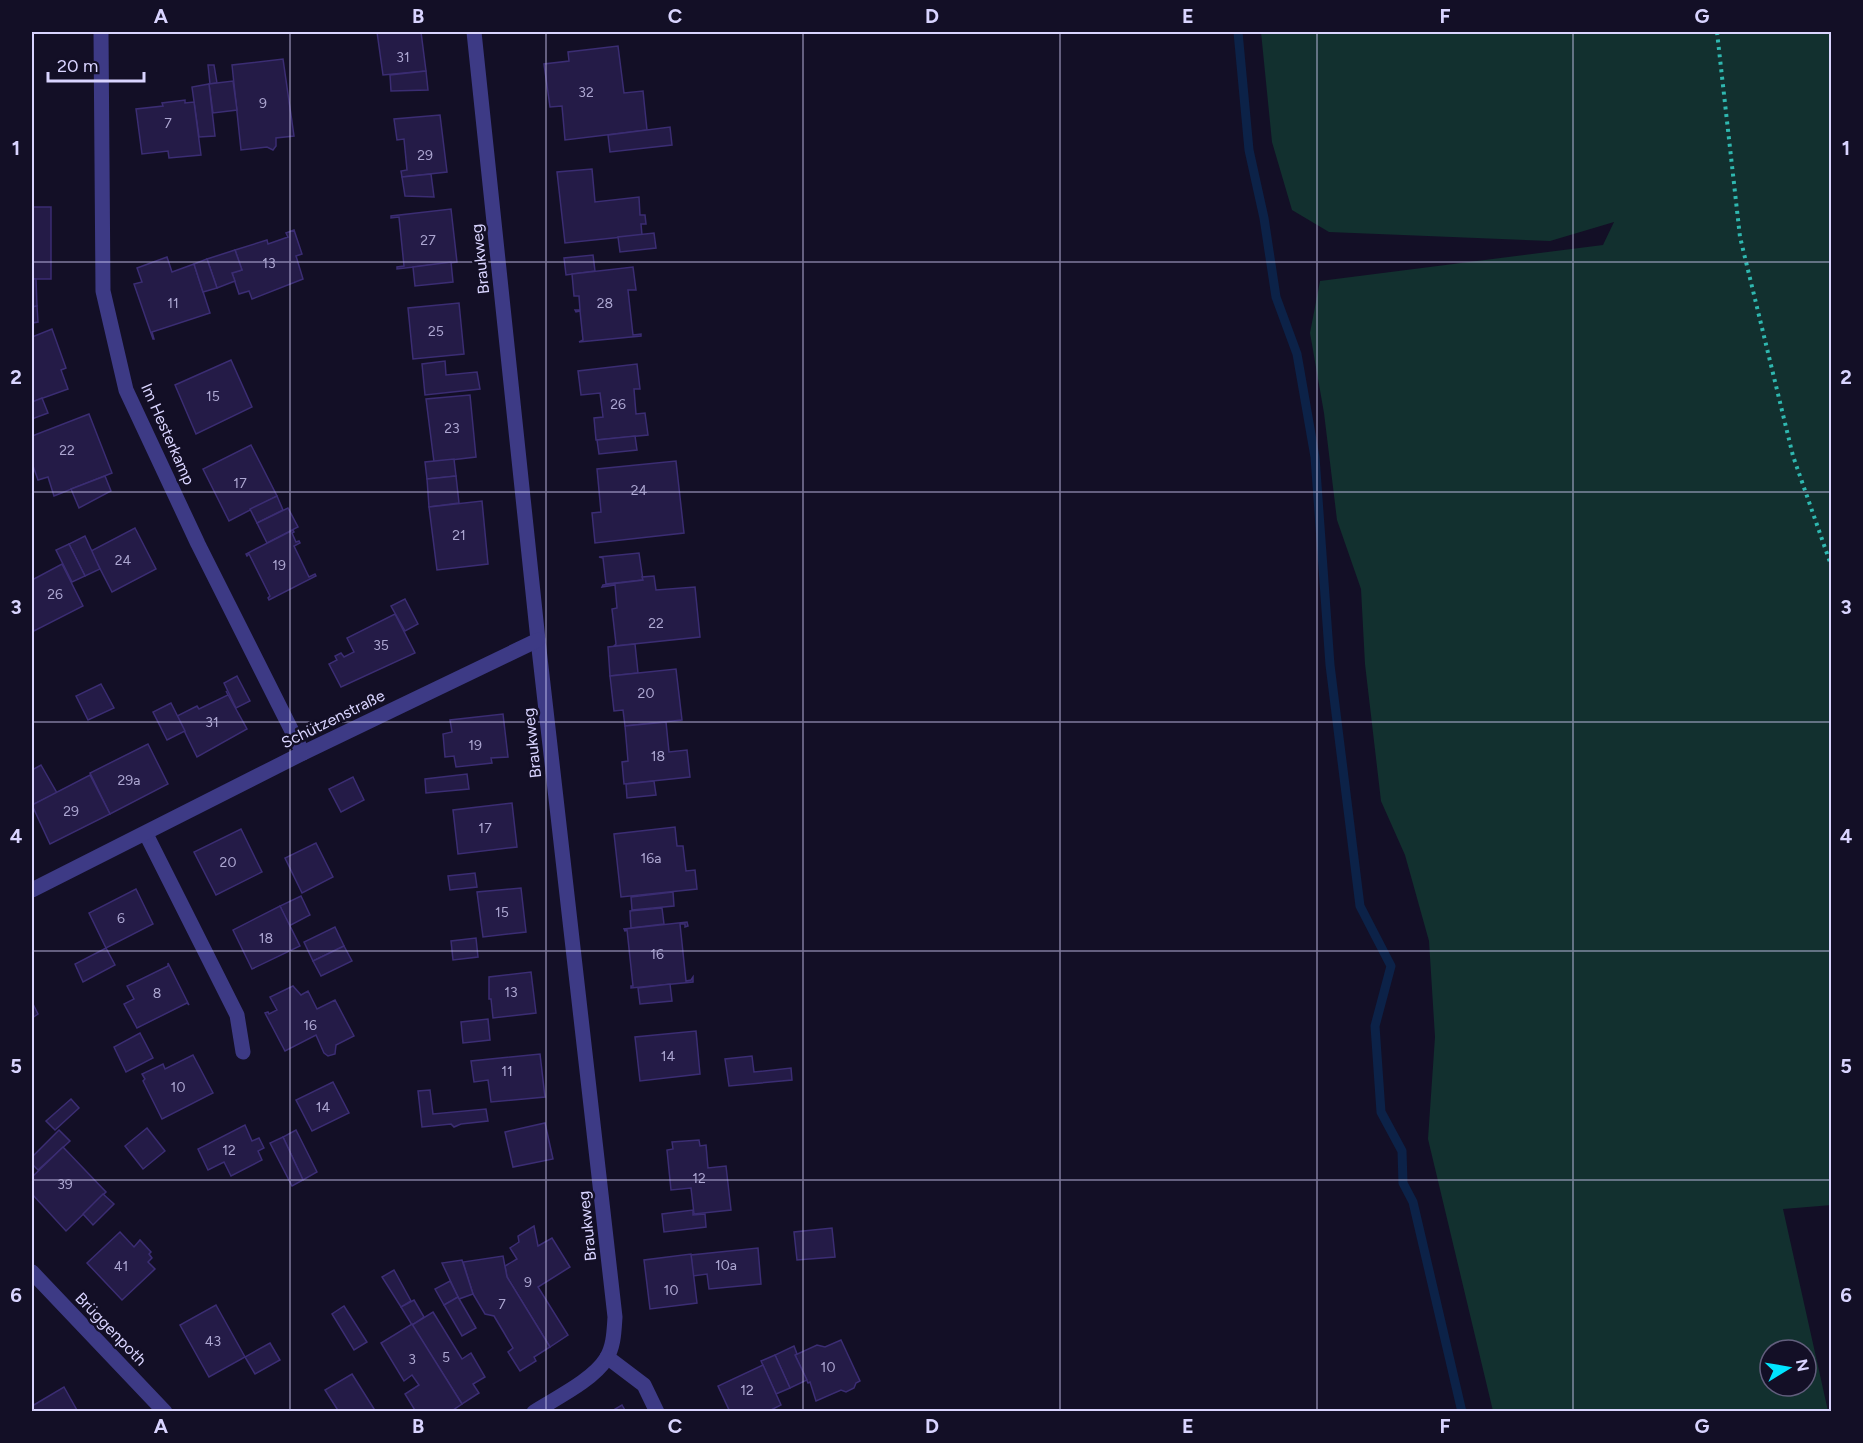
<svg xmlns="http://www.w3.org/2000/svg" width="1863" height="1443" font-family="Figtree,sans-serif">
  <style>
    .green { fill: #12302f; fill-rule: evenodd }
    .lines { fill: none; stroke-linecap: round; stroke-linejoin: round }
    .stream { stroke: #0c2248; stroke-width: 9 }
    .building { fill: #241b47; stroke: #3b2d73; stroke-width: 1.5 }
    .path { stroke: #2fb8b0; stroke-width: 4; stroke-dasharray: 3 4.5; stroke-linecap: butt }
    .street { stroke: #3d3a85; stroke-width: 15 }
    .grid { fill: none; stroke: #d9d4ff; stroke-width: 1.5; stroke-opacity: 0.55 }
    .labels { text-anchor: middle; dominant-baseline: central; stroke-width: 5; stroke-linejoin: round; paint-order: stroke }
    .number-label { font-size: 14px; fill: #aca6d1 }
    .street-label { font-size: 16px; fill: #d9d4ff; stroke: #130f26 }
    .neatline { fill: none; stroke: #d9d4ff; stroke-width: 2 }
    .grid-label { font-size: 20px; text-anchor: middle; font-weight: bold; fill: #d9d4ff }
  </style>
  <rect width="100%" height="100%" fill="#130f26"/>
  <path class="green" d="M1261 32H1831L1832 1205 1783 1209 1828 1411H1493L1428 1139 1435 1037 1429 941 1405 855 1381 801 1365 664 1361 589 1337 520 1324 413 1310 333 1320 281 1603 245 1614 222 1550 241 1329 232 1292 210 1272 142ZM1770 1350H1806V1386H1770Z"/>
  <g class="lines">
    <path class="stream" d="M1238 32 1249 150 1264 218 1276 297 1297 354 1315 457 1330 665 1360 906 1391 966 1375 1026 1381 1112 1402 1151 1403 1183 1413 1202 1462 1412"/>
  </g>
  <g class="building">
    <path d="M377 32H421L426 71 383 75Z"/>
    <path d="M618 46 624 93 643 91 647 130 565 140 562 106 550 107 544 64 569 61 568 52Z"/>
    <path d="M283 59 294 136 276 138V146L273 150 267 147 241 150 232 65Z"/>
    <path d="M208 65H214L217 83 210 84Z"/>
    <path d="M426 71 428 90 391 91 390 75Z"/>
    <path d="M233 81 237 110 213 113 209 84Z"/>
    <path d="M209 84 215 136 199 137 192 87Z"/>
    <path d="M185 100V103L194 102 201 155 169 158 168 151 142 154 136 109 163 106 162 103Z"/>
    <path d="M440 115 447 172 402 177 401 171 407 170 404 139 397 140 394 119Z"/>
    <path d="M32 118 33 164H32Z"/>
    <path d="M670 127 672 145 610 152 608 135Z"/>
    <path d="M592 169 595 202 639 197 640 215H645L646 224H641L642 235 565 243 557 172Z"/>
    <path d="M431 174 434 197 405 196 402 177Z"/>
    <rect x="32" y="207" width="19" height="72"/>
    <path d="M451 209 457 262 397 269V267L404 266 399 217 391 218V216Z"/>
    <path d="M294 230 302 254 296 256 303 279 252 299 249 291 239 294 232 273 242 270 235 250 267 240 268 244 288 237 286 233Z"/>
    <path d="M654 233 656 248 620 252 618 237Z"/>
    <path d="M235 250 242 270 232 273 235 281 217 288 207 259Z"/>
    <path d="M593 255 595 271 566 275 564 258Z"/>
    <path d="M167 257 172 272 194 264 210 313 152 332 154 339H153L134 284 142 282 137 268Z"/>
    <path d="M207 259 217 288 203 292 194 264Z"/>
    <path d="M451 262 453 282 415 286 413 267Z"/>
    <path d="M633 267 636 290H628L633 335 641 334V336L579 342 583 340 580 311 576 312 575 310H580L579 296H574L572 274Z"/>
    <path d="M32 279H36L37 306 32 307Z"/>
    <path d="M459 303 464 354 413 359 408 308Z"/>
    <path d="M37 306 38 322 32 323V307Z"/>
    <path d="M52 329 66 368 61 370 68 389 32 402V337Z"/>
    <path d="M231 360 252 407 196 434 175 385Z"/>
    <path d="M445 361 446 375 477 372 480 389 425 395 422 364Z"/>
    <path d="M637 364 640 389H634L636 414 645 413 648 435 596 440 594 418 603 417 600 393 581 395 578 371Z"/>
    <path d="M470 395 476 457 434 462 426 399Z"/>
    <path d="M42 398 48 413 32 419V402Z"/>
    <path d="M89 414 112 473 54 496 48 477 38 480 32 463V436Z"/>
    <path d="M635 436 637 450 599 454 597 440Z"/>
    <path d="M251 445 277 496 229 521 203 469Z"/>
    <path d="M454 459 456 476 427 479 425 462Z"/>
    <path d="M676 461 684 533 595 543 592 513 601 512 597 469Z"/>
    <path d="M105 476 111 491 79 508 71 489Z"/>
    <path d="M456 476 459 503 429 507 427 479Z"/>
    <path d="M277 496 283 510 257 523 250 509Z"/>
    <path d="M482 501 488 564 437 570 429 507Z"/>
    <path d="M288 508 298 527 267 543 257 523Z"/>
    <path d="M135 528 156 569 112 592 91 551Z"/>
    <path d="M293 530 294 532 292 533 296 542 299 541 300 543 294 546 309 577 315 574 316 576 269 600 268 598 270 596 249 554 247 556 246 554Z"/>
    <path d="M85 536 100 569 85 576 69 544Z"/>
    <path d="M69 544 85 576 72 582 56 550Z"/>
    <path d="M639 553 643 580 606 584 603 558 599 557Z"/>
    <path d="M62 564 83 606 34 631 32 626V580Z"/>
    <path d="M654 576 656 590 695 587 700 637 614 646 616 644 612 609 617 608 615 585 602 587 603 585 643 580 642 577Z"/>
    <path d="M405 599 418 624 405 631 391 606Z"/>
    <path d="M395 614 415 653 341 687 329 664 337 660 335 656 341 653 344 657 354 652 347 638Z"/>
    <path d="M635 644 638 673 610 676 608 647Z"/>
    <path d="M676 669 682 720 625 726 623 710 614 711 610 676Z"/>
    <path d="M237 676 250 701 236 708 224 683Z"/>
    <path d="M101 684 114 708 88 720 76 696Z"/>
    <path d="M226 691 247 729 197 757 177 716 197 706 199 709 228 695Z"/>
    <path d="M171 703 185 731 167 740 153 712Z"/>
    <path d="M503 714 508 757 491 758 492 763 456 767 454 756 445 757 443 734 452 732 450 720Z"/>
    <path d="M666 722 669 752 687 750 690 777 624 784 622 762 628 761 625 726Z"/>
    <path d="M148 744 168 784 110 814 90 773Z"/>
    <path d="M41 765 57 793 32 805V770Z"/>
    <path d="M467 774 469 789 426 793 425 779Z"/>
    <path d="M90 775 110 814 50 844 32 805Z"/>
    <path d="M353 777 364 800 341 812 329 789Z"/>
    <path d="M654 781 656 795 627 798 626 784Z"/>
    <path d="M512 803 517 847 458 854 453 810Z"/>
    <path d="M675 827 677 846H683L686 871 695 870 697 889 621 897 614 834Z"/>
    <path d="M241 829 262 872 216 895 194 852Z"/>
    <path d="M316 843 333 877 302 893 285 858Z"/>
    <path d="M475 873 477 887 450 890 448 876Z"/>
    <path d="M521 888 526 932 483 937 477 892Z"/>
    <path d="M136 889 153 924 106 948 89 913Z"/>
    <path d="M673 892 674 906 632 910 631 897Z"/>
    <path d="M301 896 310 915 289 926 280 906Z"/>
    <path d="M280 906 300 946 252 969 233 930Z"/>
    <path d="M662 908 664 924 631 928 630 911Z"/>
    <path d="M687 922 688 926 685 927V924H680L686 981 691 980 693 977V982L631 988V986H633L627 930 625 931 624 929Z"/>
    <path d="M335 927 344 946 313 961 304 942Z"/>
    <path d="M476 938 478 957 453 960 451 941Z"/>
    <path d="M344 946 352 961 321 976 313 961Z"/>
    <path d="M106 948 115 965 83 982 75 964Z"/>
    <path d="M168 963 189 1005 187 1003 137 1028 124 1004 134 999 127 986 168 966Z"/>
    <path d="M531 972 536 1013 493 1018 491 999H489V977Z"/>
    <path d="M670 984 672 1001 640 1004 638 988Z"/>
    <path d="M293 986 301 995 308 991 317 1009 335 1000 354 1036 336 1045 335 1054 328 1056 324 1053 316 1035 285 1051 265 1013 268 1012 269 1014 277 1010 270 997Z"/>
    <path d="M32 1002 38 1014 32 1018Z"/>
    <path d="M488 1019 490 1040 463 1043 461 1022Z"/>
    <path d="M696 1031 700 1074 640 1081 635 1037Z"/>
    <path d="M140 1033 153 1058 126 1072 114 1047Z"/>
    <path d="M540 1054 545 1097 491 1102 488 1080 474 1082 471 1061Z"/>
    <path d="M193 1055 213 1093 162 1119 143 1081 145 1079 142 1074 163 1064 165 1069Z"/>
    <path d="M752 1056 754 1072 791 1068 792 1080 729 1086 725 1059Z"/>
    <path d="M333 1082 349 1113 312 1131 296 1100Z"/>
    <path d="M430 1090 433 1114 486 1109 488 1121 461 1124 454 1127 451 1124 422 1127 418 1091Z"/>
    <path d="M71 1099 79 1108 55 1130 46 1121Z"/>
    <path d="M545 1123 553 1159 513 1167 505 1132Z"/>
    <path d="M245 1125 252 1141 259 1138 264 1148 258 1151 262 1160 231 1176 224 1162 208 1170 198 1149Z"/>
    <path d="M147 1128 165 1151 143 1169 125 1146Z"/>
    <path d="M59 1130 70 1141 38 1170 32 1164V1157Z"/>
    <path d="M296 1130 317 1172 303 1180 283 1137Z"/>
    <path d="M283 1137 303 1180 292 1186 270 1143Z"/>
    <path d="M699 1140 700 1146 706 1145 708 1168 726 1166 731 1210 694 1214 691 1188 671 1190 667 1150 673 1149 672 1142Z"/>
    <path d="M63 1147 106 1192 66 1231 32 1194V1177Z"/>
    <path d="M103 1194 114 1204 93 1225 83 1214Z"/>
    <path d="M693 1210V1215L705 1214 706 1227 664 1232 662 1214Z"/>
    <path d="M534 1226 538 1246 552 1238 570 1267 538 1287 568 1335 550 1347 507 1277 505 1266 517 1259 510 1248 519 1242 518 1236Z"/>
    <path d="M832 1228 835 1257 797 1260 794 1232Z"/>
    <path d="M120 1232 134 1247 140 1240 151 1252 149 1254 152 1258 148 1262 155 1269 122 1300 87 1263Z"/>
    <path d="M758 1248 761 1284 709 1289 707 1274 693 1276 691 1255Z"/>
    <path d="M691 1254 697 1303 650 1309 644 1260Z"/>
    <path d="M503 1256 507 1277 550 1347 534 1357 536 1361 520 1371 508 1352 513 1348 503 1331 494 1316 485 1314 473 1294 463 1262Z"/>
    <path d="M462 1260 473 1294 459 1299 442 1263Z"/>
    <path d="M394 1270 411 1301 401 1307 382 1277Z"/>
    <path d="M450 1281 458 1297 444 1305 435 1289Z"/>
    <path d="M458 1297 476 1328 462 1336 444 1305Z"/>
    <path d="M414 1300 424 1317 412 1325 401 1307Z"/>
    <path d="M216 1305 245 1357 209 1377 180 1325Z"/>
    <path d="M344 1306 367 1342 354 1350 332 1314Z"/>
    <path d="M433 1312 462 1359 471 1353 485 1377 473 1384 479 1393 462 1404 412 1325Z"/>
    <path d="M412 1324 462 1404 450 1412H416L405 1394 419 1385 412 1375 404 1381 381 1343Z"/>
    <path d="M841 1340 860 1381 856 1383 854 1388 846 1392 841 1390 816 1401 810 1382 808 1383 795 1355 817 1345 825 1347Z"/>
    <path d="M270 1343 280 1360 255 1374 245 1357Z"/>
    <path d="M794 1346 797 1354 795 1355 807 1380 790 1388 775 1355Z"/>
    <path d="M775 1355 790 1388 776 1394 761 1361Z"/>
    <path d="M763 1365 781 1405 767 1412H730L718 1386Z"/>
    <path d="M352 1374 376 1412H339L325 1390Z"/>
    <path d="M64 1387 78 1412H32V1406Z"/>
    <path d="M622 1405 626 1412H610Z"/>
  </g>
  <g class="lines">
    <path class="path" d="M1717 32 1740 237 1793 456 1832 568"/>
    <g class="street">
      <path d="M101 32 103 291 126 390 198 544 303 753"/>
      <path d="M474 32 538 640 615 1317C614 1331 614 1346 606 1359 593 1380 556 1398 534 1412"/>
      <path d="M146 834 237 1015 243 1052"/>
      <path d="M32 890 303 753 538 640"/>
      <path d="M32 1272 165 1412"/>
      <path d="M607 1357 644 1385 657 1412"/>
    </g>
  </g>
  <path class="grid" d="M290 32V1412M546 32V1412M803 32V1412M1060 32V1412M1317 32V1412M1573 32V1412M32 262H1832M32 492H1832M32 722H1832M32 951H1832M32 1180H1832"/>
  <g class="labels">
    <g class="number-label">
      <text x="403" y="57">31</text>
      <text x="586" y="92">32</text>
      <text x="263" y="103">9</text>
      <text x="168" y="123">7</text>
      <text x="425" y="155">29</text>
      <text x="428" y="240">27</text>
      <text x="269" y="263">13</text>
      <text x="173" y="303">11</text>
      <text x="605" y="303">28</text>
      <text x="436" y="331">25</text>
      <text x="213" y="396">15</text>
      <text x="618" y="404">26</text>
      <text x="452" y="428">23</text>
      <text x="67" y="450">22</text>
      <text x="240" y="483">17</text>
      <text x="639" y="490">24</text>
      <text x="459" y="535">21</text>
      <text x="123" y="560">24</text>
      <text x="279" y="565">19</text>
      <text x="55" y="594">26</text>
      <text x="656" y="623">22</text>
      <text x="381" y="645">35</text>
      <text x="646" y="693">20</text>
      <text x="212" y="722">31</text>
      <text x="475" y="745">19</text>
      <text x="658" y="756">18</text>
      <text x="129" y="780">29a</text>
      <text x="71" y="811">29</text>
      <text x="485" y="828">17</text>
      <text x="651" y="858">16a</text>
      <text x="228" y="862">20</text>
      <text x="502" y="912">15</text>
      <text x="121" y="918">6</text>
      <text x="266" y="938">18</text>
      <text x="657" y="954">16</text>
      <text x="511" y="992">13</text>
      <text x="157" y="993">8</text>
      <text x="310" y="1025">16</text>
      <text x="668" y="1056">14</text>
      <text x="507" y="1071">11</text>
      <text x="178" y="1087">10</text>
      <text x="323" y="1107">14</text>
      <text x="229" y="1150">12</text>
      <text x="699" y="1178">12</text>
      <text x="65" y="1184">39</text>
      <text x="726" y="1265">10a</text>
      <text x="121" y="1266">41</text>
      <text x="528" y="1282">9</text>
      <text x="671" y="1290">10</text>
      <text x="502" y="1304">7</text>
      <text x="213" y="1341">43</text>
      <text x="446" y="1357">5</text>
      <text x="412" y="1359">3</text>
      <text x="828" y="1367">10</text>
      <text x="747" y="1390">12</text>
    </g>
    <g class="street-label">
      <text transform="translate(480 259) rotate(-96)">Braukweg</text>
      <text transform="translate(168 434) rotate(66)">Im Hesterkamp</text>
      <text transform="translate(333 719) rotate(-26)">Schützenstraße</text>
      <text transform="translate(532 743) rotate(-96)">Braukweg</text>
      <text transform="translate(587 1226) rotate(-96)">Braukweg</text>
      <text transform="translate(111 1329) rotate(46)">Brüggenpoth</text>
    </g>
  </g>
  <rect width="1863" height="1443" fill="none" stroke="#130f26" stroke-width="66"/>
  <g transform="translate(1788 1368) rotate(79)"><circle r="28" fill="#130f26" stroke="#625e7d" stroke-width="1.5"/>
  <path d="M0-4.5L10 22L0 15L-10 22Z" fill="#00e5ff"/>
  <text y="-9" font-size="16" font-weight="bold" text-anchor="middle" fill="#d9d4ff">N</text>
  </g>
  <path d="M48 72v9h96v-9" fill="none" stroke="#d9d4ff" stroke-width="3"/>
  <text x="57" y="72" font-size="18" fill="#d9d4ff" stroke="#130f26" stroke-width="4.5" paint-order="stroke">20 m</text>
  <rect x="33" y="33" width="1797" height="1377" class="neatline"/>
  <g class="grid-label">
    <text x="161" y="23">A</text>
    <text x="418" y="23">B</text>
    <text x="675" y="23">C</text>
    <text x="932" y="23">D</text>
    <text x="1188" y="23">E</text>
    <text x="1445" y="23">F</text>
    <text x="1702" y="23">G</text>
    <text x="16" y="155">1</text>
    <text x="1846" y="155">1</text>
    <text x="16" y="384">2</text>
    <text x="1846" y="384">2</text>
    <text x="16" y="614">3</text>
    <text x="1846" y="614">3</text>
    <text x="16" y="843">4</text>
    <text x="1846" y="843">4</text>
    <text x="16" y="1073">5</text>
    <text x="1846" y="1073">5</text>
    <text x="16" y="1302">6</text>
    <text x="1846" y="1302">6</text>
    <text x="161" y="1433">A</text>
    <text x="418" y="1433">B</text>
    <text x="675" y="1433">C</text>
    <text x="932" y="1433">D</text>
    <text x="1188" y="1433">E</text>
    <text x="1445" y="1433">F</text>
    <text x="1702" y="1433">G</text>
  </g>
</svg>
